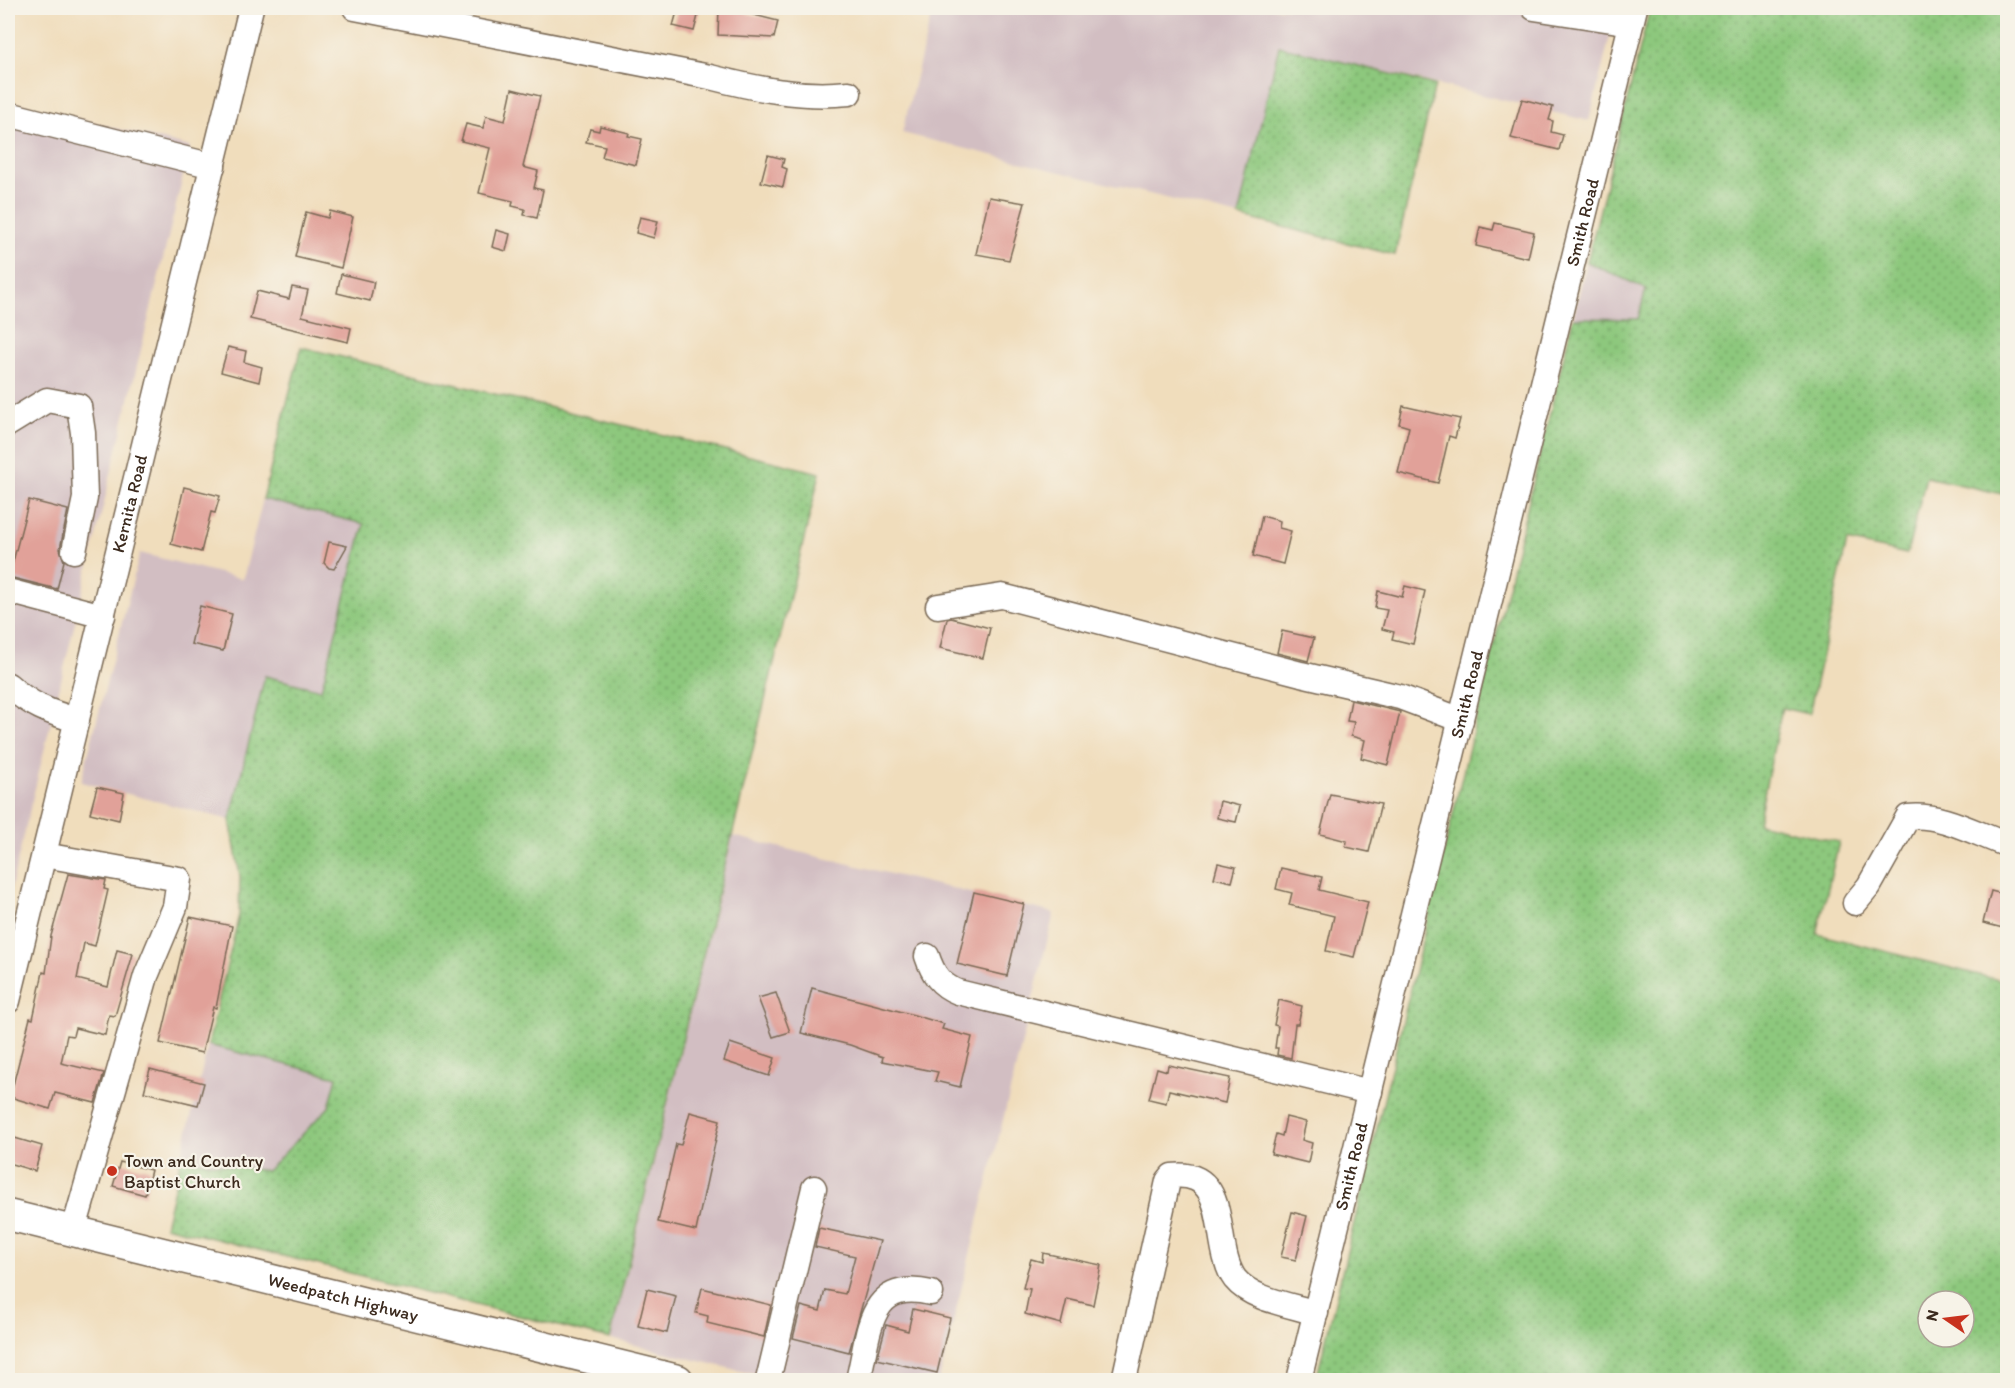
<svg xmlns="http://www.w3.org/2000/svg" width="2015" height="1388" font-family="Itim,sans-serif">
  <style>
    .industrial { fill: #d2bec2 }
    .grass { fill: url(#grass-dots); stroke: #64794e; stroke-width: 1.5; fill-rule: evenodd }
    .building { fill: #e1a199 }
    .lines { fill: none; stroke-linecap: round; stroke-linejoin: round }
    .minor-casing { stroke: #7a6955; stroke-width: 27 }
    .major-casing { stroke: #7a6955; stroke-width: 33 }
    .minor { stroke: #fff; stroke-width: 24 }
    .major { stroke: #fff; stroke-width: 30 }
    .poi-dot { fill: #c8321e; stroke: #f7f3e8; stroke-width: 2 }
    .labels { text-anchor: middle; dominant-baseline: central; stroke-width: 4.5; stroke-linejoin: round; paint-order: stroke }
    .street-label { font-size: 18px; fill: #3b2a1e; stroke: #f7f3e8 }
    .poi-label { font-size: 18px; fill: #3b2a1e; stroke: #f7f3e8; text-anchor: start }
  </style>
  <defs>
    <pattern id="grass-dots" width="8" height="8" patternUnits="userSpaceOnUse" patternTransform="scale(1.5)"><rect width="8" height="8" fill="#8dc87d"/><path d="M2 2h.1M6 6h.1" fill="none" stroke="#74a366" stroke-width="1.8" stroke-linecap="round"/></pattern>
  </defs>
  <rect width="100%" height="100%" fill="#f7f3e8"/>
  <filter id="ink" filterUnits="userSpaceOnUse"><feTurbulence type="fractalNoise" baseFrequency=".0167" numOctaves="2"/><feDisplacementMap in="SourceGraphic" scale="12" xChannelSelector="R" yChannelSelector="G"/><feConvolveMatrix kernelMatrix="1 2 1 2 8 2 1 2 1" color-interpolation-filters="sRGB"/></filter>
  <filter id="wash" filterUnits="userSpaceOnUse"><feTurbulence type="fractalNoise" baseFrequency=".008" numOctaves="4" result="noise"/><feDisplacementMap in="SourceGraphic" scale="24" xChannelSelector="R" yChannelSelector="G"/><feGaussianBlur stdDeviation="1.35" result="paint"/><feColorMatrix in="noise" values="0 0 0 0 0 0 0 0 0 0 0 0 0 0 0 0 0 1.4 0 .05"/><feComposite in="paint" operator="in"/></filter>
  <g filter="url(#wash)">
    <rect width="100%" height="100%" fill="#f0ddbc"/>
    <g class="industrial">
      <path d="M933 8H1617L1589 121 1279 46 1239 216 902 133Z"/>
      <path d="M8 101 190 147 8 900Z"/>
      <path d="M1587 262 1646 289 1638 319 1573 318Z"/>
      <path d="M263 499 364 524 321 690 265 676 230 820 81 782 140 553 243 579Z"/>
      <path d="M733 836 1054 913 939 1380H777L611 1339Z"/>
      <path d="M208 1045 337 1077 329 1107 267 1171 181 1159Z"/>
    </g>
    <g class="grass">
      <path d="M1650 8H2007V495L1926 477 1907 554 1847 541 1809 714 1782 708 1758 823 1839 842 1817 934 2007 982V1380H1316L1573 318 1638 319 1646 289 1587 262ZM1928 1301H1964V1337H1928Z"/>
      <path d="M1279 46 1435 85 1395 255 1239 216Z"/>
      <path d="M301 347 820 473 610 1339 165 1226 181 1159 267 1171 329 1107 337 1077 208 1045 239 915 240 876 230 820 265 676 321 690 364 524 263 499Z"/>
    </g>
    <g id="blocks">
      <g class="building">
        <path d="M678 8H700L694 31 673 26Z"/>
        <path d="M719 8H746V13L778 21 774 38 718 35Z"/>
        <path d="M512 89 540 96 523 167 538 171 534 188 543 190 537 218 524 215 525 209 512 206 513 201 479 193 490 148 461 141 466 124 483 128 486 116 505 121Z"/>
        <path d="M1522 99 1553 107 1549 120 1553 121 1551 132 1563 135 1559 150 1511 138Z"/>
        <path d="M600 126 629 133 628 136 642 139 636 165 602 157 605 146 586 142 590 129 599 131Z"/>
        <path d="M768 155 784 159 782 167 787 169 783 187 761 182Z"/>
        <path d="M989 197 1025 203 1009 260 976 254Z"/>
        <path d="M330 211 353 217 341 268 295 257 306 212 328 218Z"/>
        <path d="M640 217 658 221 654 238 636 233Z"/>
        <path d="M1495 223 1534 232 1528 258 1476 246 1480 227 1493 230Z"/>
        <path d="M496 230 510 234 506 251 492 247Z"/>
        <path d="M341 274 374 282 370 301 337 293Z"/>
        <path d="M292 287 308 290 302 316 351 328 348 342 250 319 257 291 289 299Z"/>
        <path d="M228 347 246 351 244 362 262 367 259 382 221 372Z"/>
        <path d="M1403 406 1460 419 1455 438 1449 436 1438 483 1398 473 1409 427 1399 424Z"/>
        <path d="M184 487 220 496 215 513 211 512 201 552 171 544Z"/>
        <path d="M29 500 68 510 60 549 64 561 57 589 9 577Z"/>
        <path d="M1262 516 1280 521 1279 528 1291 531 1283 564 1253 556Z"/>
        <path d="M329 542 347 546 334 569 329 568 324 563Z"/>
        <path d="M1405 586 1425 591 1413 644 1392 639 1394 632 1382 629 1387 610 1375 608 1378 591 1402 597Z"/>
        <path d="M200 606 232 614 223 651 191 644Z"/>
        <path d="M951 618 990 628 983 658 940 648 947 619Z"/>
        <path d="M1282 631 1314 638 1308 661 1277 653Z"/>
        <path d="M1351 700 1400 712 1388 765 1361 758 1365 740 1351 736 1354 722 1347 721Z"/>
        <path d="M97 787 124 793 119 820 90 813Z"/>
        <path d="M1330 794 1381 804 1369 852 1346 847 1347 841 1320 834Z"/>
        <path d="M1220 801 1240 806 1236 822 1217 818Z"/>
        <path d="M1218 863 1236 867 1232 882 1214 878Z"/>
        <path d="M1281 868 1322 877 1319 890 1368 902 1354 957 1326 951 1334 916 1289 905 1292 893 1276 889Z"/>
        <path d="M68 874 106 880 104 889 108 890 95 946 84 943 77 979 108 987 117 950 133 954 115 1016 109 1015 105 1035 75 1028 73 1036 67 1035 61 1063 104 1073 95 1103 55 1093 50 1109 10 1097 30 1018 33 1019 43 972 46 973 51 936Z"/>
        <path d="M1991 891 2007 895V929L1983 923Z"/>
        <path d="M974 892 1024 904 1007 976 957 964Z"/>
        <path d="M190 917 232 926 216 1008 213 1007 202 1053 160 1043Z"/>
        <path d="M812 988 914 1015 944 1024 942 1029 972 1037 960 1087 935 1081 938 1072 882 1061 883 1057 850 1045 801 1033Z"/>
        <path d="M776 993 790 1032 773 1037 758 998Z"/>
        <path d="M1279 1000 1302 1006 1298 1024H1295L1291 1058 1277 1055 1278 1048H1275L1278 1026 1274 1025Z"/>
        <path d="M730 1043 775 1058 769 1076 724 1061Z"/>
        <path d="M1168 1065 1230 1078 1225 1103 1169 1090 1166 1103 1149 1099 1157 1068 1167 1071Z"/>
        <path d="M150 1069 204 1083 198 1105 144 1092Z"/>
        <path d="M690 1112 720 1120 696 1231 658 1222 676 1144 681 1145Z"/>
        <path d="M1286 1117 1306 1122 1302 1140 1312 1143 1308 1163 1271 1154 1276 1134 1282 1136Z"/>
        <path d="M8 1136 42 1146 35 1171 8 1163Z"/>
        <path d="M120 1162 151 1170 145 1195 113 1186Z"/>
        <path d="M1292 1212 1307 1216 1296 1260 1281 1257Z"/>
        <path d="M819 1228 880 1241 849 1352 793 1338 801 1306 820 1311 825 1290 845 1294 855 1256 815 1247Z"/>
        <path d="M1043 1253 1101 1265 1093 1305 1067 1299 1061 1324 1025 1314 1030 1289 1023 1288 1027 1272 1031 1259 1042 1262Z"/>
        <path d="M702 1288 771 1305 764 1337 707 1323 708 1316 696 1313Z"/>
        <path d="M647 1289 676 1296 667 1333 638 1326Z"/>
        <path d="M913 1309 950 1318 937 1373 877 1359 886 1325 908 1331Z"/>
      </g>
    </g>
  </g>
  <g filter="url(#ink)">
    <use href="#blocks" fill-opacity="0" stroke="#7a6955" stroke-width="1.5"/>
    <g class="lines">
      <defs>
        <g id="minor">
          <path d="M355 8 710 77C757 89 801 98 849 93"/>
          <path d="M1534 8 1631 23"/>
          <path d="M8 114 213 166"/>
          <path d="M8 424 47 400 79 406 83 433 85 498 74 551"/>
          <path d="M8 591 103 616"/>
          <path d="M938 606 1002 596 1301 674 1400 697 1461 720"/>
          <path d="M8 685C29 704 50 713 77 720"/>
          <path d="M44 855 179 879 175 907 146 976 74 1229"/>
          <path d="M1855 903 1869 886 1908 817C1942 813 1976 834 2008 845"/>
          <path d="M927 956C933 974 940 985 958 992L1370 1092"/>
          <path id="s1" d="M8 1001 251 8"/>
          <path d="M768 1380 814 1188"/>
          <path d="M858 1380C870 1333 867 1278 931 1293"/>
          <path d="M1124 1380 1168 1181 1172 1176C1233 1169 1211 1247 1235 1279 1252 1300 1292 1305 1316 1313"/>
          <path id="s2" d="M1299 1380 1635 8"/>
        </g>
        <g id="major">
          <path id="s3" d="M8 1215 678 1380"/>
        </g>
      </defs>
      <use href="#minor" class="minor-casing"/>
      <use href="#major" class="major-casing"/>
      <use href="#minor" class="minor"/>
      <use href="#major" class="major"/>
    </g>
  </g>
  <circle class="poi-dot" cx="112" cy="1171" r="6"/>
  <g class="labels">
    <g class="street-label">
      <text stroke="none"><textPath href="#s2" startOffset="1192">Smith Road</textPath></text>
      <text stroke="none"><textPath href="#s1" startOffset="512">Kernita Road</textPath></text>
      <text stroke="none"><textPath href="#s2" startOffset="706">Smith Road</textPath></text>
      <text stroke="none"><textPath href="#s2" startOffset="220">Smith Road</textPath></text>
      <text stroke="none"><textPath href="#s3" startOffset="345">Weedpatch Highway</textPath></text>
    </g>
    <g class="poi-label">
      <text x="124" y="1161">Town and Country<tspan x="124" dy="21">Baptist Church</tspan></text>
    </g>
  </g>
  <rect width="2015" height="1388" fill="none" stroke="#f7f3e8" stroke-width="30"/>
  <g transform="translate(1946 1319) rotate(284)"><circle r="28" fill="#f7f3e8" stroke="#aca397" stroke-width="1.5"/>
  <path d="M0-4.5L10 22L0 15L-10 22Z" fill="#c8321e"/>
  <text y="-9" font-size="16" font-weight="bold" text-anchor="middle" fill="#3b2a1e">N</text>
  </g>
</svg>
